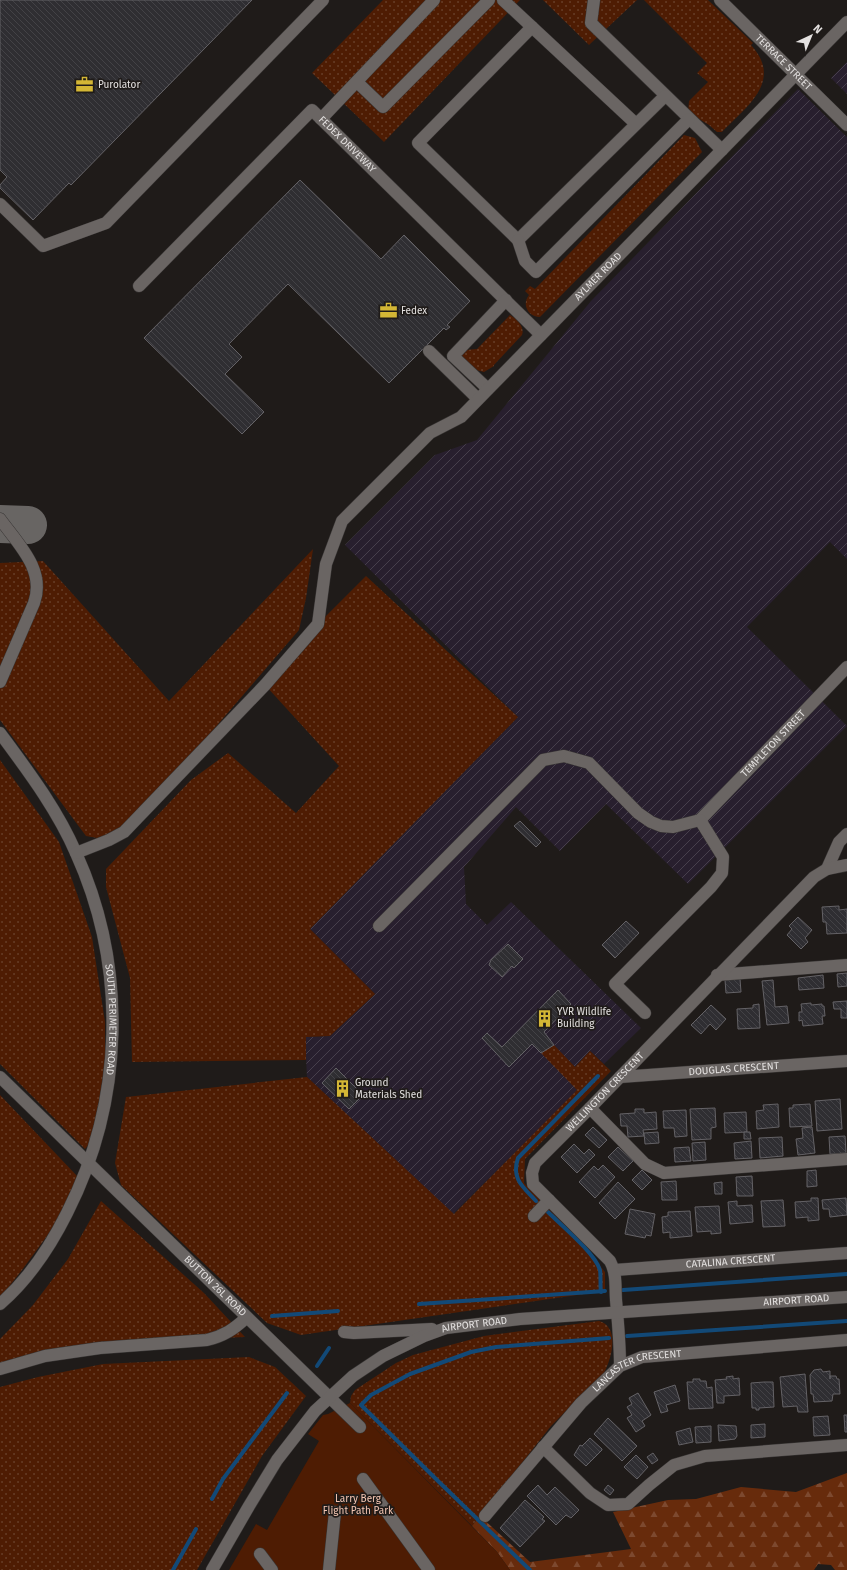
<svg xmlns="http://www.w3.org/2000/svg" width="847" height="1570" font-family="'Fira Sans',sans-serif">
  <style>
    .industrial { fill: url(#industrial-furrows) }
    .grass { fill: url(#grass-dots) }
    .forest { fill: url(#forest-firs) }
    .green { fill: #4e1c03 }
    .lines { fill: none; stroke-linecap: round; stroke-linejoin: round }
    .stream { stroke: #124977; stroke-width: 4 }
    .taxiway { stroke: #686563; stroke-width: 38 }
    .building { fill: url(#building-back-hatch); stroke: #646266 }
    .minor-casing { stroke: #393635; stroke-width: 13 }
    .minor { stroke: #6a6563; stroke-width: 12 }
    .labels { text-anchor: middle; dominant-baseline: central; stroke-width: 3.5; stroke-linejoin: round; paint-order: stroke }
    .street-label { font-size: 10px; fill: #e4e1e0; stroke: #1f1b19 }
    .poi-label { font-size: 10px; fill: #e4e1e0; stroke: #1f1b19; text-anchor: start }
    .park-label { font-size: 10px; fill: #f5c6b3; stroke: #1f1b19 }
  </style>
  <defs>
    <pattern id="industrial-furrows" width="10" height="10" patternUnits="userSpaceOnUse"><rect width="10" height="10" fill="#281f2e"/><path d="M-1 1l2-2M0 10L10 0M9 11l2-2" fill="none" stroke="#473f4c"/></pattern>
    <pattern id="grass-dots" width="8" height="8" patternUnits="userSpaceOnUse"><rect width="8" height="8" fill="#4e1c03"/><path d="M2 2h.1M6 6h.1" fill="none" stroke="#673d27" stroke-width="1.8" stroke-linecap="round"/></pattern>
    <pattern id="forest-firs" width="22" height="20" patternUnits="userSpaceOnUse"><rect width="22" height="20" fill="#672b0c"/><path d="M5 1l3.5 6h-7zM16 11l3.5 6h-7z" fill="#7d492f"/></pattern>
    <pattern id="building-back-hatch" width="6" height="6" patternUnits="userSpaceOnUse"><rect width="6" height="6" fill="#2f2e32"/><path d="M-1 5l2 2M0 0l6 6M5-1l2 2" fill="none" stroke="#434246"/></pattern>
  </defs>
  <rect width="100%" height="100%" fill="#1f1b19"/>
  <g class="industrial">
    <path d="M847 62V94L831 78Z"/>
    <path d="M798 89 847 137V559L830 542 747 627 847 726 688 884 606 804 560 851 516 807 464 867 466 904 487 925 511 902 641 1028 604 1064 590 1051 575 1067 555 1047 578 1090 453 1214 307 1077 305 1037 330 1036 375 994 310 929 518 717 345 545 435 455 477 440 591 301Z"/>
  </g>
  <g class="grass">
    <path d="M383 0H520L384 142 312 73Z"/>
    <path d="M543 0H637L589 45Z"/>
    <path d="M644 0H708L753 43 751 45C784 81 746 107 722 132H717L709 125 688 112 689 101 708 82 697 73 707 63Z"/>
    <path d="M684 135 695 138 702 152 540 317C529 317 521 305 529 295L525 291 530 286 535 289Z"/>
    <path d="M510 315C517 319 525 327 522 335L494 365V366L484 372 476 370 462 358V355L466 350 477 349Z"/>
    <path d="M313 549 306 598 299 630 128 829 109 840 86 836 0 720V563L43 561 169 701Z"/>
    <path d="M366 576 518 717 310 929 375 994 330 1036 306 1037V1060L132 1062 130 978 106 887V869L191 780 228 753 296 813 339 766 265 685 318 624Z"/>
    <path d="M0 760 59 842 92 937 105 1022V1065L93 1139 85 1149 0 1064Z"/>
    <path d="M554 1045 575 1067 590 1051 611 1071 525 1159 524 1183 581 1242 605 1272V1291L301 1335 267 1323 121 1185 115 1163 126 1097 307 1077 454 1214 577 1090 541 1053Z"/>
    <path d="M0 1095 78 1177 61 1217 22 1270 0 1298Z"/>
    <path d="M101 1201 204 1293 245 1337 135 1342 0 1367V1339L33 1305 68 1259Z"/>
    <path d="M599 1321C620 1327 612 1358 604 1373L551 1426 472 1526 350 1403 351 1396 355 1390 396 1363 413 1355 484 1336Z"/>
    <path d="M249 1357 275 1367 306 1396 262 1456 197 1570H0V1387L38 1377 103 1364Z"/>
  </g>
  <path class="forest" d="M847 1473V1570H835L831 1565 818 1564 814 1570H510L497 1552 472 1526 480 1516 530 1562 631 1549 613 1512 668 1500 696 1499 741 1487 796 1492Z"/>
  <path class="green" d="M350 1403 497 1552 510 1570H229L256 1524 267 1530 319 1441 308 1434 323 1415 328 1414Z"/>
  <g class="lines">
    <g class="stream">
      <path d="M536 1201C523 1187 511 1179 518 1158L598 1076"/>
      <path d="M548 1212C561 1225 595 1253 600 1270 601 1276 600 1285 601 1292"/>
      <path d="M623 1290 847 1274"/>
      <path d="M419 1304 605 1291"/>
      <path d="M272 1316 338 1311"/>
      <path d="M627 1336 847 1321"/>
      <path d="M317 1366 329 1348"/>
      <path d="M212 1499 223 1479 287 1393"/>
      <path d="M173 1570 196 1529"/>
      <path d="M530 1570 439 1482 361 1405 371 1395 410 1374 471 1352 496 1347 609 1338"/>
    </g>
    <path class="taxiway" d="M0 524 28 525"/>
  </g>
  <g class="building">
    <path d="M0 0H252L71 185 69 183 33 220 0 188V185L7 177 0 170Z"/>
    <path d="M300 180 381 259 404 235 470 301 447 325 450 327 446 330 444 328 389 383 288 284 229 344 242 357 225 374 264 412 242 434 144 338Z"/>
    <path d="M520 821 541 842 536 847 514 826Z"/>
    <path d="M839 906V910L847 909V933L827 934 826 922H823L822 907Z"/>
    <path d="M798 917 812 930 805 938 808 942 801 949 787 935 792 929 789 926Z"/>
    <path d="M626 921 639 933 615 958 602 945Z"/>
    <path d="M508 944 523 959 514 968 512 966 502 977 489 965 491 960Z"/>
    <path d="M847 973V986L838 987 837 974Z"/>
    <path d="M823 975 824 988 799 990 798 978Z"/>
    <path d="M740 979 741 992 726 993 725 980Z"/>
    <path d="M773 980 775 1007 787 1006 789 1023 767 1025 762 981Z"/>
    <path d="M558 990 571 1004 544 1032 554 1045 541 1053 532 1044 509 1067 482 1038 487 1033 502 1047Z"/>
    <path d="M847 1001V1018H841V1009H834L833 1002Z"/>
    <path d="M811 1003V1005L822 1004V1006H824L825 1016H822L823 1024 803 1026 802 1020 799 1021V1012H802L801 1004Z"/>
    <path d="M759 1004 760 1028 738 1029 737 1009 753 1008V1005Z"/>
    <path d="M711 1005 726 1019 716 1030 710 1024 701 1034 691 1025Z"/>
    <path d="M336 1068 363 1095 349 1109 322 1083Z"/>
    <path d="M840 1099 842 1129 817 1131 815 1101Z"/>
    <path d="M778 1104 779 1127 757 1129 756 1111 764 1110 763 1105Z"/>
    <path d="M810 1104 812 1126 790 1127 789 1108H793V1105Z"/>
    <path d="M715 1108 716 1127 711 1128V1139L692 1140 690 1109Z"/>
    <path d="M635 1109H644V1113L656 1112 657 1129 643 1130 644 1136 628 1137 627 1126H621L620 1114 635 1113Z"/>
    <path d="M686 1110 687 1136 675 1137 674 1128H664L663 1111Z"/>
    <path d="M746 1112 747 1132 725 1133 724 1113Z"/>
    <path d="M593 1127 607 1140 599 1148 585 1135Z"/>
    <path d="M812 1127 815 1153 798 1155 796 1139 803 1138 802 1128Z"/>
    <path d="M658 1132 659 1143 645 1144 644 1133Z"/>
    <path d="M744 1132H750L751 1139H744Z"/>
    <path d="M845 1136 846 1153 830 1154 829 1137Z"/>
    <path d="M782 1137 783 1156 760 1158 759 1138Z"/>
    <path d="M751 1141 752 1158 735 1159 734 1143Z"/>
    <path d="M705 1142 706 1160 693 1161 692 1143Z"/>
    <path d="M574 1144 584 1154 589 1149 595 1155 577 1173 561 1157Z"/>
    <path d="M618 1147 633 1161 623 1171 608 1157Z"/>
    <path d="M689 1147 691 1161 675 1162 674 1148Z"/>
    <path d="M603 1165 615 1177 595 1198 579 1182 594 1166 598 1170Z"/>
    <path d="M642 1170 652 1180 642 1190 632 1180Z"/>
    <path d="M816 1170 817 1186 807 1187V1171Z"/>
    <path d="M752 1176 753 1196H737L736 1177Z"/>
    <path d="M676 1181 677 1200H662L661 1182Z"/>
    <path d="M618 1182 635 1199 615 1219 599 1203Z"/>
    <path d="M722 1182V1194H715L714 1183Z"/>
    <path d="M811 1198H818L819 1220 808 1221V1217L796 1218 795 1202 811 1201Z"/>
    <path d="M846 1198 847 1215 830 1217 829 1209H823L822 1200Z"/>
    <path d="M783 1200 785 1226 763 1227 761 1201Z"/>
    <path d="M737 1201V1206L752 1205 753 1222 730 1224 728 1202Z"/>
    <path d="M719 1206 721 1233 711 1234V1231L697 1232 695 1207Z"/>
    <path d="M630 1209 655 1214 651 1236 646 1235 645 1238 625 1234Z"/>
    <path d="M690 1211 692 1236 670 1238V1232L663 1233 662 1217 668 1216V1212Z"/>
    <path d="M821 1369 823 1372 830 1371V1379V1376H836L837 1379H839L840 1394H833L832 1401 814 1402 813 1394H811L810 1375 814 1370Z"/>
    <path d="M805 1374 808 1412H798L797 1406 783 1407 780 1377Z"/>
    <path d="M733 1376V1379L739 1378 740 1395 724 1396V1403H717L715 1380 727 1379 726 1377Z"/>
    <path d="M693 1379H700V1381H706L707 1388 712 1387 713 1408 689 1409 687 1382H693Z"/>
    <path d="M764 1382H773L774 1407 759 1408V1410H756V1408H752L751 1383Z"/>
    <path d="M675 1385 680 1401 666 1405 668 1411 661 1413 654 1392Z"/>
    <path d="M638 1393 651 1415 642 1421 645 1426 636 1432 627 1418 632 1415 627 1407 632 1404 629 1398Z"/>
    <path d="M844 1415H847V1432H845Z"/>
    <path d="M828 1416 830 1435 814 1436 813 1417Z"/>
    <path d="M608 1418 637 1446 622 1461 594 1434Z"/>
    <path d="M765 1424V1437L751 1438V1425Z"/>
    <path d="M718 1425 736 1426 737 1436 735 1439 719 1441Z"/>
    <path d="M711 1426V1442L696 1443 695 1427Z"/>
    <path d="M690 1428 693 1442 679 1445 676 1432Z"/>
    <path d="M590 1438 602 1449V1450L586 1466 574 1455 580 1445 582 1446Z"/>
    <path d="M653 1453 658 1460 652 1464 647 1457Z"/>
    <path d="M636 1455 648 1467 637 1479 624 1467Z"/>
    <path d="M538 1485 547 1495 555 1487 579 1510 571 1518 566 1515 556 1525 527 1496Z"/>
    <path d="M608 1485 614 1490 610 1495 604 1490Z"/>
    <path d="M525 1500 544 1517 542 1519 545 1521 520 1547 500 1528Z"/>
  </g>
  <g class="lines">
    <defs>
      <g id="minor">
        <path d="M503 0 532 27"/>
        <path d="M594 0 591 23 722 150"/>
        <path id="s1" d="M720 0 847 125"/>
        <path d="M357 82 383 107 489 0"/>
        <path d="M321 119 434 0"/>
        <path d="M636 124 532 27 418 143 518 240 665 96"/>
        <path d="M0 204 43 246 106 223 323 0"/>
        <path d="M518 240 525 261 536 272 689 119"/>
        <path id="s2" d="M139 286 312 110 541 335"/>
        <path d="M429 351 478 399"/>
        <path d="M488 389 453 356 506 300"/>
        <path d="M0 519C18 544 46 570 34 603L0 682"/>
        <path id="s3" d="M0 733C28 771 57 809 76 853 128 968 124 1101 67 1213 50 1247 29 1279 0 1304"/>
        <path id="s4" d="M76 853 109 840 124 832 265 685 318 624 326 564 342 521 430 433 461 417 847 22"/>
        <path d="M827 869 839 842 847 834"/>
        <path id="s5" d="M379 926 543 760 564 756 589 763 638 813 651 822 661 826 673 827 700 820 847 667"/>
        <path d="M717 975 847 965"/>
        <path d="M645 1013 615 984 711 887 722 873 723 857 700 820"/>
        <path id="s6" d="M0 1077 360 1427"/>
        <path id="s7" d="M620 1077 847 1061"/>
        <path d="M590 1108 645 1164 664 1173 847 1159"/>
        <path d="M534 1216 549 1200"/>
        <path id="s8" d="M615 1270 847 1253"/>
        <path d="M344 1332 354 1333 432 1329"/>
        <path id="s9" d="M620 1366C620 1343 618 1322 616 1300 615 1286 617 1274 610 1261L533 1184 532 1173 535 1163 590 1108 814 877 827 869 847 865"/>
        <path d="M0 1369 45 1356 100 1348 207 1340C224 1336 234 1329 246 1318"/>
        <path d="M543 1447 590 1493 608 1505 628 1504 649 1485 674 1465 705 1456 847 1445"/>
        <path d="M363 1479 429 1570"/>
        <path id="s10" d="M485 1516 581 1403 620 1366 642 1357 847 1340"/>
        <path d="M260 1554 272 1570"/>
        <path id="s11" d="M212 1570 249 1506 277 1460 315 1411 353 1376 383 1356 424 1336 446 1328 520 1319 847 1297"/>
        <path d="M329 1570 335 1512"/>
      </g>
    </defs>
    <use href="#minor" class="minor-casing"/>
    <use href="#minor" class="minor"/>
  </g>
  <defs>
    <symbol id="office-bare" viewBox="-9 -9 18 18"><path d="M-6-3h4V-5.5h4V-3h4V5H-6ZM-1-4.5V-3h2v-1.5ZM-6 0V1H6V0Z" fill="#d3b635" stroke="#1f1b19" stroke-width="2.5" paint-order="stroke"/></symbol>
    <symbol id="building-bare" viewBox="-9 -9 18 18"><path d="M-4-6H4V6H1V3H-1V6H-4ZM-2.5-4.3h1.7v1.8h-1.7ZM.8-4.3h1.7v1.8H.8ZM-2.5-1h1.7V.8h-1.7ZM.8-1h1.7V.8H.8Z" fill="#d3b635" stroke="#1f1b19" stroke-width="2.5" paint-order="stroke"/></symbol>
  </defs>
  <g fill-rule="evenodd">
    <use href="#office-bare" x="72" y="72" width="25" height="25"/>
    <use href="#office-bare" x="376" y="298" width="25" height="25"/>
    <use href="#building-bare" x="532" y="1006" width="25" height="25"/>
    <use href="#building-bare" x="330" y="1076" width="25" height="25"/>
  </g>
  <g class="labels">
    <g class="street-label">
      <text stroke="none"><textPath href="#s1" startOffset="89">TERRACE STREET</textPath></text>
      <text stroke="none"><textPath href="#s2" startOffset="296">FEDEX DRIVEWAY</textPath></text>
      <text stroke="none"><textPath href="#s4" startOffset="799">AYLMER ROAD</textPath></text>
      <text stroke="none"><textPath href="#s5" startOffset="523">TEMPLETON STREET</textPath></text>
      <text stroke="none"><textPath href="#s3" startOffset="314">SOUTH PERIMETER ROAD</textPath></text>
      <text stroke="none"><textPath href="#s7" startOffset="114">DOUGLAS CRESCENT</textPath></text>
      <text stroke="none"><textPath href="#s9" startOffset="336">WELLINGTON CRESCENT</textPath></text>
      <text stroke="none"><textPath href="#s8" startOffset="116">CATALINA CRESCENT</textPath></text>
      <text stroke="none"><textPath href="#s6" startOffset="300">BUTTON 26L ROAD</textPath></text>
      <text stroke="none"><textPath href="#s11" startOffset="698">AIRPORT ROAD</textPath></text>
      <text stroke="none"><textPath href="#s11" startOffset="375">AIRPORT ROAD</textPath></text>
      <text stroke="none"><textPath href="#s10" startOffset="216">LANCASTER CRESCENT</textPath></text>
    </g>
    <g class="poi-label">
      <text x="98" y="85">Purolator</text>
      <text x="401" y="311">Fedex</text>
      <text x="557" y="1012">YVR Wildlife<tspan x="557" dy="12">Building</tspan></text>
      <text x="355" y="1083">Ground<tspan x="355" dy="12">Materials Shed</tspan></text>
    </g>
    <g class="park-label">
      <text x="358" y="1499">Larry Berg<tspan x="358" dy="12">Flight Path Park</tspan></text>
    </g>
  </g>
  <g transform="translate(811 36) rotate(44)" stroke="#1f1b19" stroke-width="3" paint-order="stroke">
  <path d="M0-3L7 15L0 10L-7 15Z" fill="#e4e1e0"/>
  <text y="-6" font-size="11" font-weight="bold" text-anchor="middle" fill="#e4e1e0">N</text>
  </g>
</svg>
